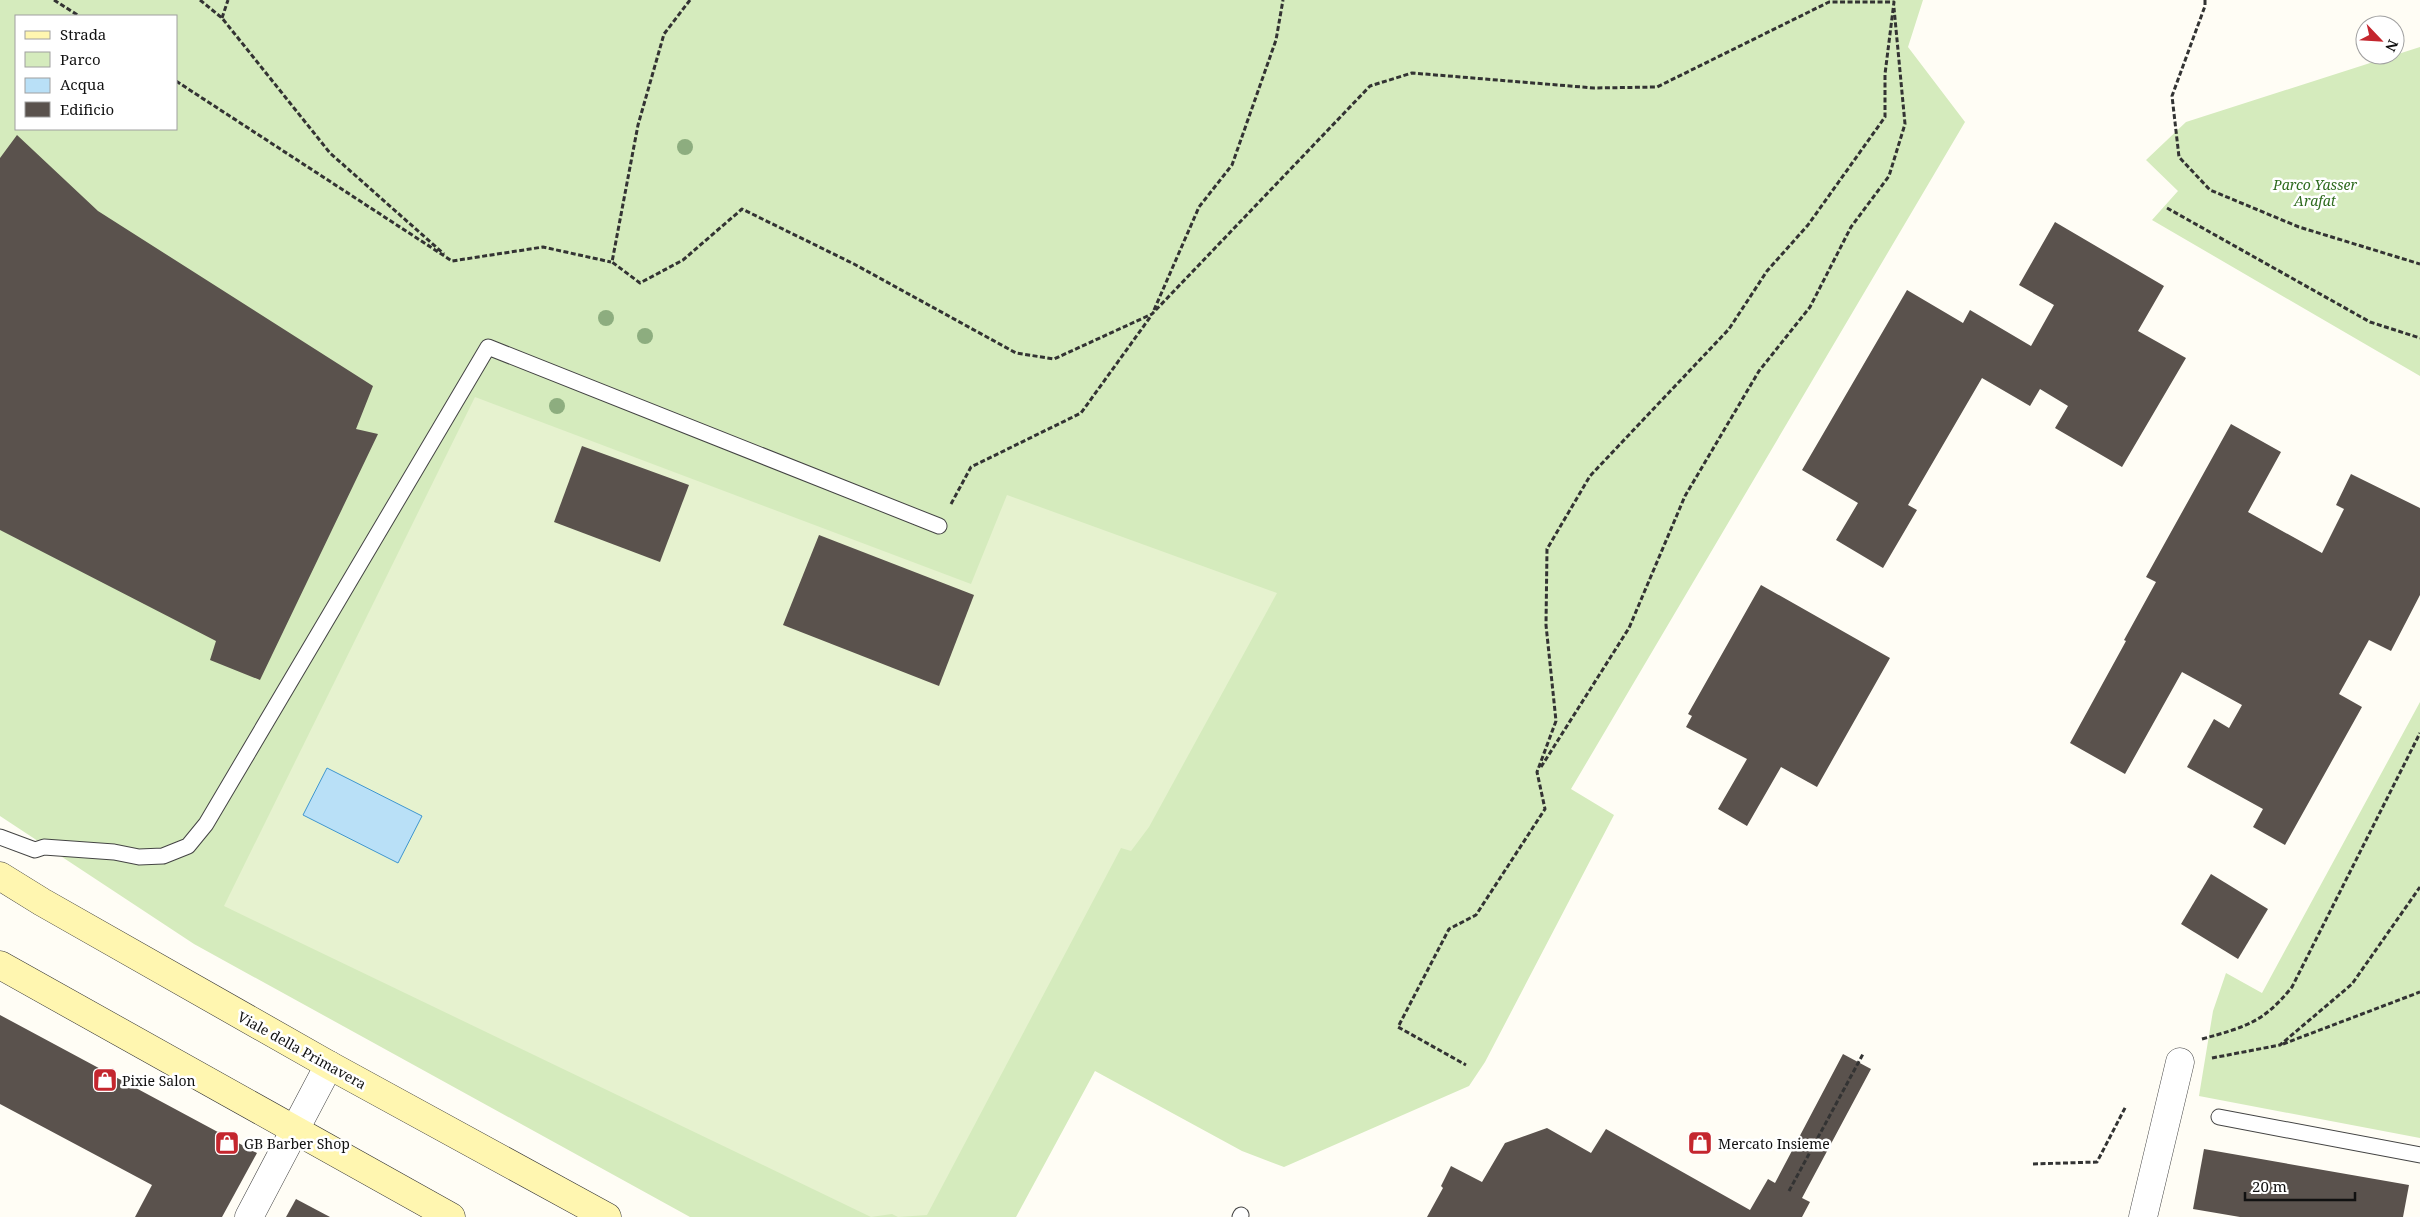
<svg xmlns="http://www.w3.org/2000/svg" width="2420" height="1217" font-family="'Noto Serif',serif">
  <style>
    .green { fill: #d5ebbd; fill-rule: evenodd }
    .pitch { fill: #e6f2cf }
    .water { fill: #b9e0f7; stroke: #3f96cf }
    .building { fill: #5a524d }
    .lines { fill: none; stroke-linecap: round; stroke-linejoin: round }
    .service-casing { stroke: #444; stroke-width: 17 }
    .minor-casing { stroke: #444; stroke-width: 29 }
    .secondary-casing { stroke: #333; stroke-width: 29 }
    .path { stroke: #333; stroke-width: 3; stroke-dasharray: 5 2.5; stroke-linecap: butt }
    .service { stroke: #fff; stroke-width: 15 }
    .minor { stroke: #fff; stroke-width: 28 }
    .secondary { stroke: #fff6b0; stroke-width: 28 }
    .tree { fill: #8dad7f }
    .labels { text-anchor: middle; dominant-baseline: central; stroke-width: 5; stroke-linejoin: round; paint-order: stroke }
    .park-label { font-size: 14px; font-style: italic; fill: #2f6b1f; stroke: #fff }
    .street-label { font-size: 14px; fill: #111; stroke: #fff }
    .poi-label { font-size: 14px; fill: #111; stroke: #fff; text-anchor: start }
  </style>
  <rect width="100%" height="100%" fill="#fffdf5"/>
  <g class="green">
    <path d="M0 0H1923L1908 47 1965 122 1571 789 1614 815 1485 1062 1469 1086 1284 1167 1242 1151 1095 1071 1016 1217H690L194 944 0 816ZM16 16H176V129H16Z"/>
    <path d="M2420 47V376L2152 220 2178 191 2146 160 2186 122Z"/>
    <path d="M2420 702V1138L2199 1096 2213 1011 2226 973 2262 993Z"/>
  </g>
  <path class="pitch" d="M475 397 971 584 1007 495 1277 593 1149 827 1131 851 1121 848 927 1215 898 1217 892 1214 871 1217 224 906Z"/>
  <path class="water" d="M327 768 422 816 398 863 303 815Z"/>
  <g class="building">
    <path d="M17 135 98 211 373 386 356 429 378 434 260 680 210 660 216 641 0 530V158Z"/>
    <path d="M2055 222 2164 286 2138 331 2186 358 2122 467 2055 428 2068 406 2040 389 2030 406 1982 378 1908 505 1917 510 1883 568 1836 540 1858 503 1802 470 1907 290 1963 323 1970 310 2031 346 2054 305 2019 285Z"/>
    <path d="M2231 424 2281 452 2248 512 2322 553 2344 509 2336 505 2351 474 2420 508V595L2391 651 2369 640 2339 694 2362 707 2285 845 2253 827 2263 809 2187 767 2214 719 2229 728 2242 705 2182 672 2125 774 2070 743 2126 641 2124 640 2156 582 2146 577Z"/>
    <path d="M582 446 689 485 660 562 554 522Z"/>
    <path d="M819 535 974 595 939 686 783 625Z"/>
    <path d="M1761 585 1890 658 1817 787 1781 767 1747 826 1718 809 1747 759 1686 727 1692 716 1688 714Z"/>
    <path d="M2211 874 2268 909 2238 959 2181 924Z"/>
    <path d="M0 1015 257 1153 222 1217H135L152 1185 0 1104Z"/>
    <path d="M1843 1054 1871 1069 1802 1198 1810 1202 1802 1217H1427L1443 1188 1441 1186 1451 1166 1482 1182 1505 1143 1547 1128 1591 1153 1606 1129 1750 1210 1768 1179 1775 1183Z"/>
    <path d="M2204 1149 2409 1185 2403 1217H2240L2193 1209Z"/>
    <path d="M296 1199 330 1217H286Z"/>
  </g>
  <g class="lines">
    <defs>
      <g id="service">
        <path d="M0 837 35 850 44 847 114 852 139 857 163 856 188 846 206 824 488 347 939 526"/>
        <path d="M2219 1117 2420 1155"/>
        <path d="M1240 1217 1241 1215"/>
      </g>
      <g id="minor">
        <path d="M249 1217 329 1065"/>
        <path d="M2143 1217 2180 1062"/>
      </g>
      <g id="secondary">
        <path d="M0 876 42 902 329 1065 607 1217"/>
        <path d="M0 965 451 1217"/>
      </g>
    </defs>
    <use href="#service" class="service-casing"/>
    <use href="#minor" class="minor-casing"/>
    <use href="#secondary" class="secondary-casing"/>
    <g class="path">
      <path d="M54 0 79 16"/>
      <path d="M200 0 222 18 330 153 444 254"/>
      <path d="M690 0 664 34 638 125 612 262 640 283 683 260 742 209 854 264 1016 353 1054 359 1152 314 1370 86 1412 73 1594 88 1657 87 1829 2H1894L1885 74V117L1808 225 1767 271 1729 329 1590 476 1547 549 1546 625 1556 721 1537 772 1545 809 1476 915 1449 929 1398 1027 1466 1065"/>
      <path d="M2205 0V6L2172 96 2179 157 2210 190 2299 227 2420 264"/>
      <path d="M222 18 228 0"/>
      <path d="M176 81 452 261 543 247 611 262"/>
      <path d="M2167 208 2370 322 2420 338"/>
      <path d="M1154 310 1199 207 1232 165 1276 40 1283 0"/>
      <path d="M951 504 971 467 1081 413 1151 316"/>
      <path d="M1541 767 1629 628 1685 496 1759 371 1810 307 1851 227 1889 176 1905 124 1894 8"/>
      <path d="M2202 1039C2245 1027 2263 1023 2292 987L2420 733"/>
      <path d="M2283 1044 2420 992"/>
      <path d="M2212 1058 2280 1045 2352 984 2420 887"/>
      <path d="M2033 1164 2097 1162 2126 1106"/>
      <path d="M1789 1191 1863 1054"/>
    </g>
    <use href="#service" class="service"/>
    <use href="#minor" class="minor"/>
    <use href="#secondary" class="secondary"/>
  </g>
  <g class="tree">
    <circle cx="685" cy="147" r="8"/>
    <circle cx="606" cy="318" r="8"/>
    <circle cx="645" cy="336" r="8"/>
    <circle cx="557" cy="406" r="8"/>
  </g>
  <defs>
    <symbol id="shop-square" viewBox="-11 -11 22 22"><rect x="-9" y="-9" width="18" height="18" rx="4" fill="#c4262e" stroke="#fff"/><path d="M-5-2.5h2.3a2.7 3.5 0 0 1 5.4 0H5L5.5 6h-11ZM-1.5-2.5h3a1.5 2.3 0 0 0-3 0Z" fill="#fff"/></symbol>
  </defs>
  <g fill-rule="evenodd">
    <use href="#shop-square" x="91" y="1066" width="28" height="28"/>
    <use href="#shop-square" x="213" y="1129" width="28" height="28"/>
    <use href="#shop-square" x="1686" y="1129" width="28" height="28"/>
  </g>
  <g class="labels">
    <g class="park-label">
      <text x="2315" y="184">Parco Yasser<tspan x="2315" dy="16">Arafat</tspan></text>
    </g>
    <g class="street-label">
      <text transform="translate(302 1050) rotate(29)">Viale della Primavera</text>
    </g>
    <g class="poi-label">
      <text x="122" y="1080">Pixie Salon</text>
      <text x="244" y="1143">GB Barber Shop</text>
      <text x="1718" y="1143">Mercato Insieme</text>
    </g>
  </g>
  <rect x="15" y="15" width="162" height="115" fill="#ffffff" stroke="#a0a0a0"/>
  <rect x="25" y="31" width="25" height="8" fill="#fff6b0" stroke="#a0a0a0"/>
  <text x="60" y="40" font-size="15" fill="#111111">Strada</text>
  <rect x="25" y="52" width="25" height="15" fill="#d5ebbd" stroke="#a0a0a0"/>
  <text x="60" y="65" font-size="15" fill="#111111">Parco</text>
  <rect x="25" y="78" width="25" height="15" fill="#b9e0f7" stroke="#a0a0a0"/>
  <text x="60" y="90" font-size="15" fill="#111111">Acqua</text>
  <rect x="25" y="102" width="25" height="15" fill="#5a524d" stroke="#a0a0a0"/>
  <text x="60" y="115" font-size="15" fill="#111111">Edificio</text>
  <g transform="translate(2380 40) rotate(115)"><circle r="24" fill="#ffffff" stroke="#a0a0a0"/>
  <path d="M0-4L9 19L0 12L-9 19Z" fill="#c4262e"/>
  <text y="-8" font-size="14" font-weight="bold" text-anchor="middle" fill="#111111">N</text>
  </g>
  <path d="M2245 1192v8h110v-8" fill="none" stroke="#111111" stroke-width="2.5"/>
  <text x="2252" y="1192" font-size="15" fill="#111111" stroke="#ffffff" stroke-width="4" paint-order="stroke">20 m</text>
</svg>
